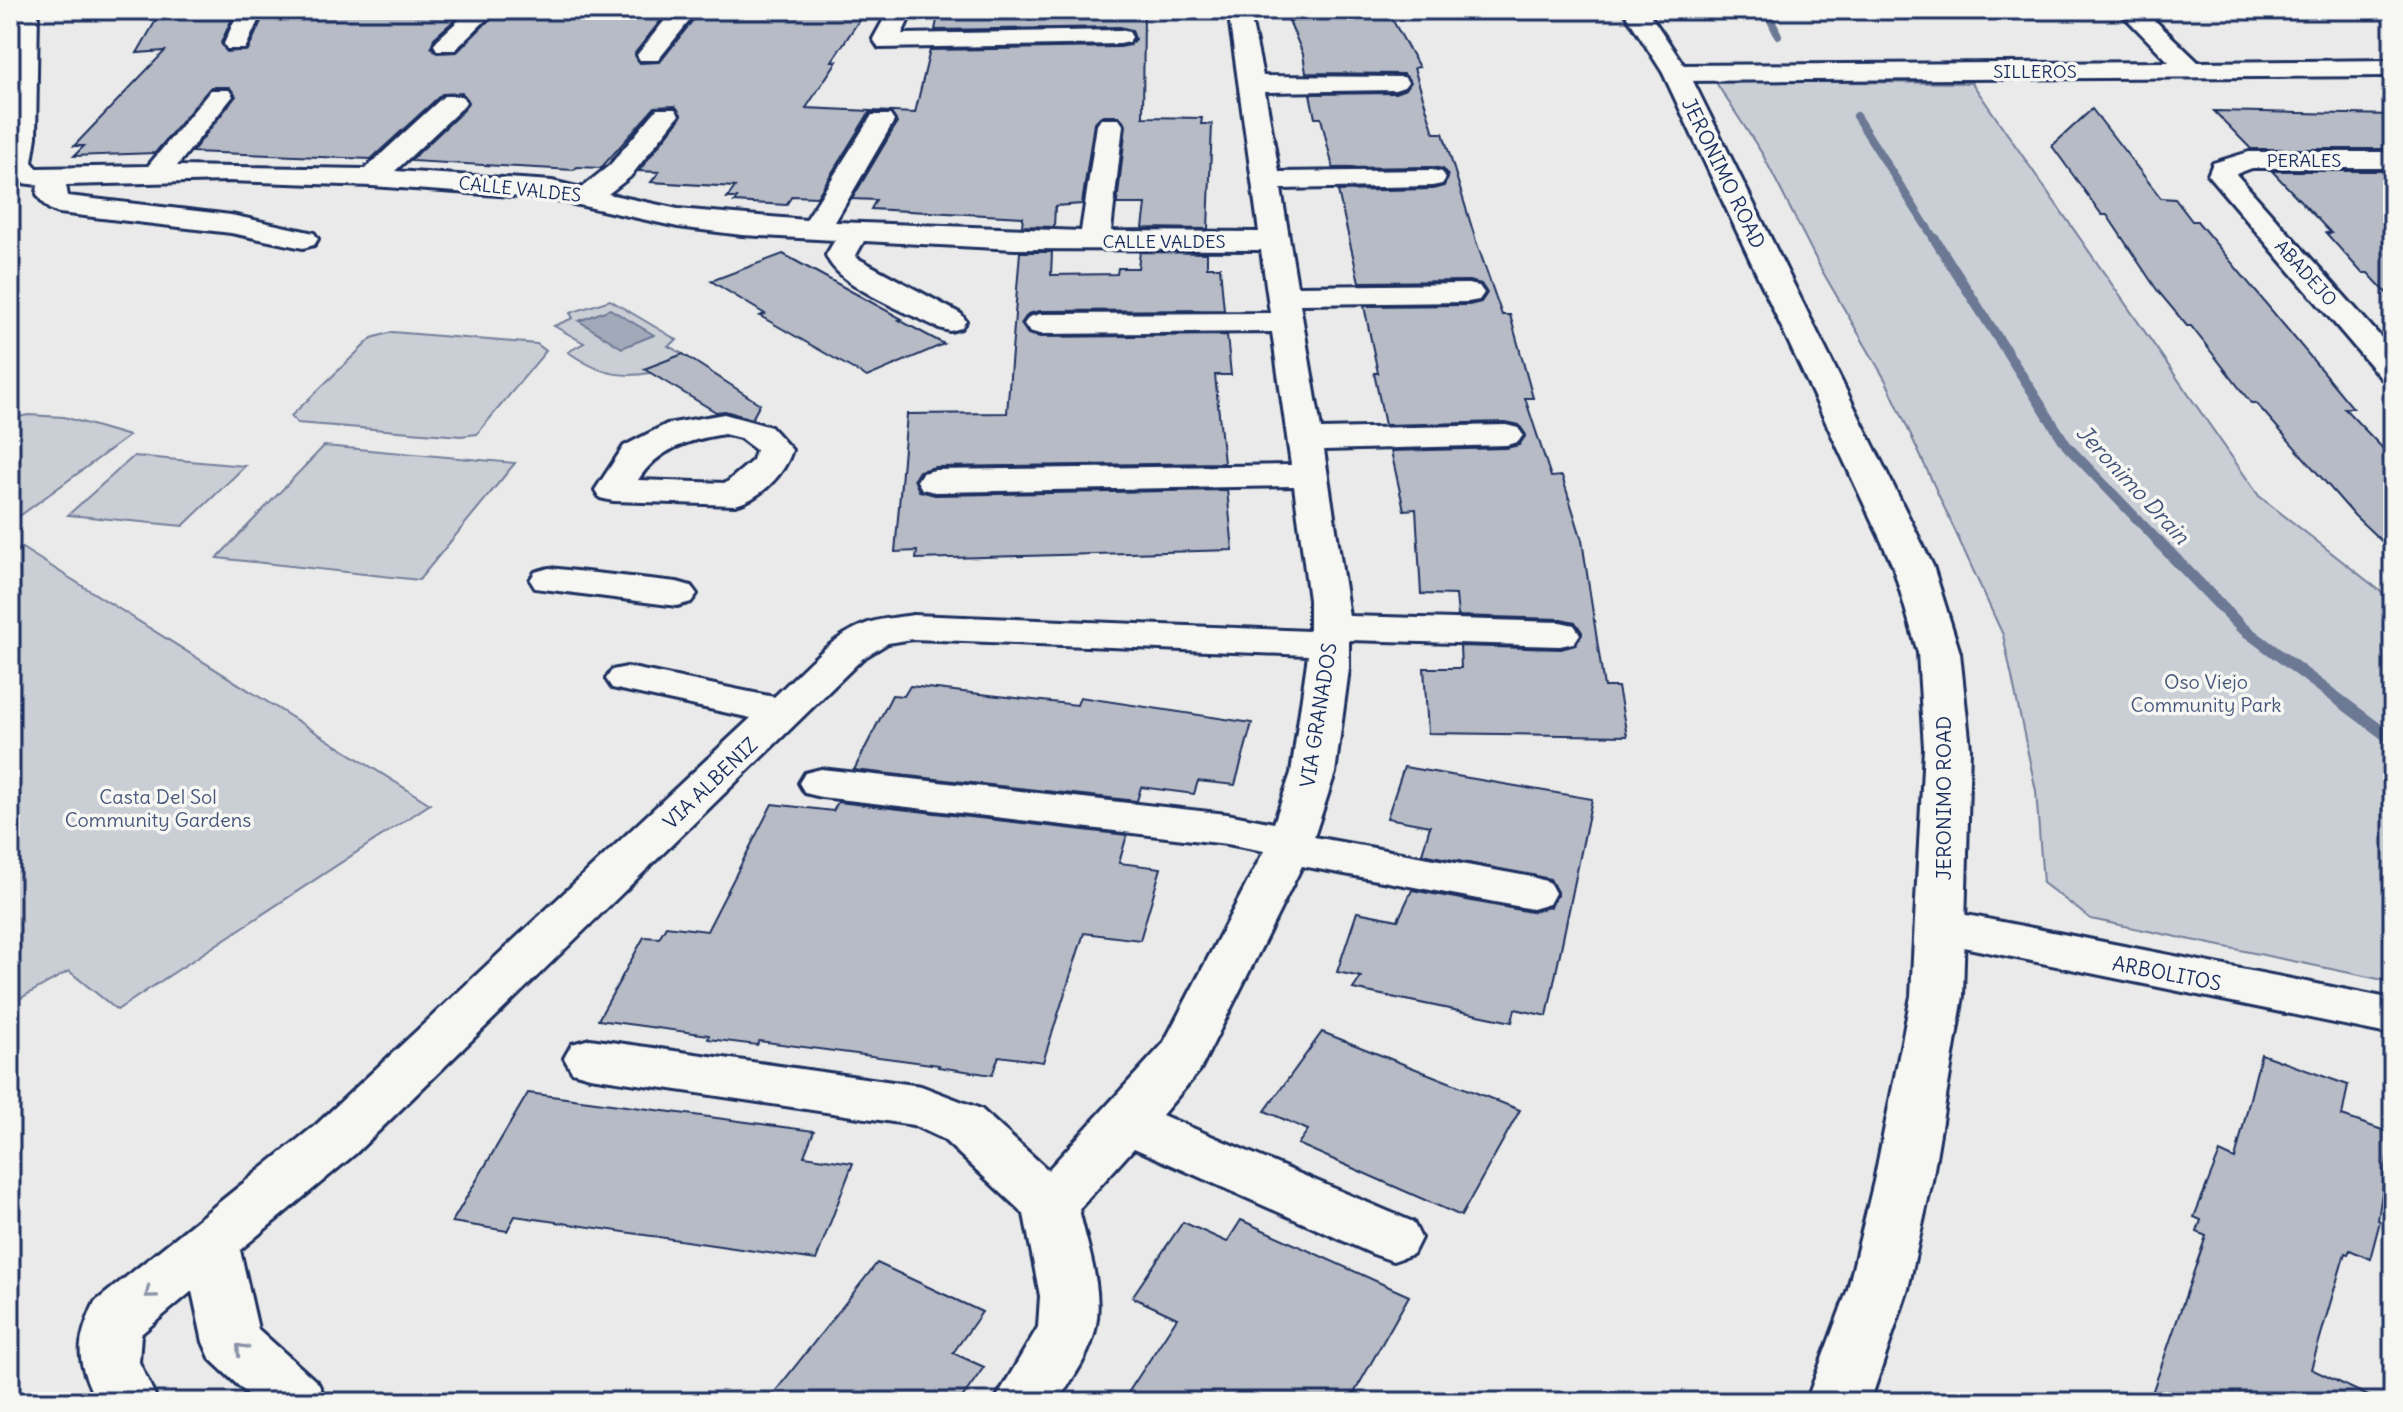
<svg xmlns="http://www.w3.org/2000/svg" width="2403" height="1412" font-family="Delius,sans-serif">
  <style>
    .green { fill: #caced5; stroke: #727e9a; stroke-width: 2 }
    .water { fill: #a2aaba; stroke: #6c7995; stroke-width: 2 }
    .lines { fill: none; stroke-linecap: round; stroke-linejoin: round }
    .stream-far2 { stroke: #6c7995; stroke-width: 8 }
    .stream-far1 { stroke: #6c7995; stroke-width: 10 }
    .stream { stroke: #6c7995; stroke-width: 12 }
    .building { fill: #b6bbc6; stroke: #1b2f5e; stroke-width: 2 }
    .minor-casing { stroke: #1b2f5e; stroke-width: 6 }
    .major-casing { stroke: #1b2f5e; stroke-width: 6 }
    .minor { fill: #f6f6f2; fill-rule: evenodd }
    .major { fill: #f6f6f2; fill-rule: evenodd }
    .oneway { stroke: #8892a8 }
    .labels { text-anchor: middle; dominant-baseline: central; stroke-width: 7; stroke-linejoin: round; paint-order: stroke }
    .far-street-label { font-size: 18px; fill: #1b2f5e; stroke: #f6f6f2 }
    .street-label { font-size: 20px; fill: #1b2f5e; stroke: #f6f6f2 }
    .park-label { font-size: 20px; fill: #47577c; stroke: #f6f6f2 }
    .water-label { font-size: 22px; font-style: italic; fill: #44547a; stroke: #f6f6f2 }
  </style>
  <rect width="100%" height="100%" fill="#e9eae9"/>
  <filter id="ink" filterUnits="userSpaceOnUse"><feTurbulence type="fractalNoise" baseFrequency=".0125" numOctaves="2"/><feDisplacementMap in="SourceGraphic" scale="16" xChannelSelector="R" yChannelSelector="G"/><feConvolveMatrix kernelMatrix="1 2 1 2 8 2 1 2 1" color-interpolation-filters="sRGB"/></filter>
  <g filter="url(#ink)">
    <g class="green">
      <path d="M1715 81 1972 83 2259 496 2393 601V982L2091 919 2043 883 2036 791 2003 635 1886 381 1821 269 1763 155Z"/>
      <path d="M610 300 677 340 668 346 683 354 645 369 650 373C615 379 596 371 568 352L584 343 554 326 573 318 570 313Z"/>
      <path d="M392 332 537 344 546 351 477 434 461 436 297 423 291 416 372 338Z"/>
      <path d="M28 415 64 417 129 436 10 523V419Z"/>
      <path d="M324 446 515 463 419 580 217 558Z"/>
      <path d="M134 456 245 466 183 526 68 515Z"/>
      <path d="M22 548 430 804 117 1010 69 971 10 1004V554Z"/>
    </g>
    <path class="water" d="M610 309 654 335 622 348 579 321Z"/>
    <g class="lines">
      <g class="stream-far2">
        <path d="M1766 10 1778 35"/>
        <path d="M1856 116 1935 240"/>
      </g>
      <path class="stream-far1" d="M1934 238 2067 446 2160 543"/>
      <path class="stream" d="M2158 541 2241 627 2393 740"/>
    </g>
    <g class="building">
      <path d="M162 10H236L221 43 227 52 248 50 266 10H466L434 38 431 47 437 53 457 52 499 10H669L635 53 640 63 660 62 701 10H866L832 61H837L806 108 915 113 930 50 1120 47 1130 45 1135 39 1132 30 1120 27 935 30 939 10H1144L1143 117 1202 118 1201 124H1212L1208 229 1143 228 1146 204H1117L1126 125 1119 116H1101L1094 123 1082 204 1055 206 1054 227 1022 226 1023 217 871 209 876 200 852 199 897 123 890 112 869 113 817 197 792 196 786 205 734 202 737 198H727L735 187 651 182 659 172 639 171 681 117 675 106 655 107 601 168 577 167 574 170 410 161 464 110 468 100 462 93 442 94 371 159 192 152 236 96 229 87H211L155 153 74 156 84 146H74L165 51 137 53Z"/>
      <path d="M1388 12 1419 67 1414 68 1434 133H1443L1476 241 1502 315H1510L1533 398H1525L1551 477 1562 476 1582 540 1604 687H1618L1627 736 1428 733 1424 668H1461L1460 646 1561 649 1576 645 1582 632 1575 622 1561 619 1458 616 1456 595 1421 594 1416 509 1404 510 1391 451 1506 448 1519 445 1526 435 1519 425 1506 422 1385 425 1374 373H1378L1364 306 1469 305 1481 302 1487 293 1481 284 1469 281 1359 282 1338 191 1433 189 1444 186 1448 176 1443 169 1432 167 1333 168 1321 118H1315L1310 94 1395 93 1406 89 1411 82 1404 74 1306 73 1303 54 1289 21 1311 20 1308 15Z"/>
      <path d="M2092 109 2161 198 2175 199 2192 221H2197L2353 408H2344L2393 459V552L2355 516 2256 403H2251L2191 326H2187L2157 290 2107 215H2102L2052 146Z"/>
      <path d="M2214 111 2393 115V149H2251Z"/>
      <path d="M2272 171H2393V300L2368 273H2362L2326 233H2331Z"/>
      <path d="M1020 252H1052L1051 275 1117 274 1118 268H1138L1140 252 1207 253V267H1220L1224 310 1040 311 1028 314 1021 324 1028 334 1040 337 1227 335 1231 375H1215L1224 463 935 467 919 471 914 479 919 491 935 495 1227 490 1233 550 916 559 917 551 895 552 907 414 1007 413Z"/>
      <path d="M783 254 902 319 899 320 944 344 867 377 760 316 765 314 711 281Z"/>
      <path d="M683 354 760 404 752 419 725 411 716 412 644 369Z"/>
      <path d="M910 686 1077 705 1080 697 1252 723 1235 785 1198 781 1194 794 1141 787 1137 801 854 770 892 695 904 696Z"/>
      <path d="M1404 767 1592 799 1547 1016 1515 1009 1512 1022 1353 989 1361 977 1337 972 1357 912 1398 920 1412 890 1531 912 1550 907 1558 894 1550 879 1422 854 1430 826 1387 818Z"/>
      <path d="M838 802 1127 835 1119 863 1161 868 1140 940 1084 933 1043 1062 999 1056 992 1075 938 1067 939 1065 759 1041 757 1045 708 1039 709 1035 598 1020 644 937 659 938 666 926 707 931 772 804 833 811Z"/>
      <path d="M1322 1032 1520 1110 1461 1216 1298 1144 1308 1130 1265 1111Z"/>
      <path d="M2261 1054 2348 1085 2342 1116 2391 1133 2378 1220 2380 1221 2370 1259 2350 1250 2348 1254 2345 1253 2311 1369 2381 1402H2149L2206 1236 2197 1232 2201 1220 2194 1217 2220 1152 2235 1159Z"/>
      <path d="M528 1093 814 1131 804 1156 853 1163 816 1260 515 1216 507 1231 452 1222Z"/>
      <path d="M1241 1220 1409 1296 1349 1402H1122L1177 1318 1132 1297 1183 1222 1227 1242Z"/>
      <path d="M877 1263 982 1312 953 1353 984 1367 959 1402H767Z"/>
    </g>
    <g class="lines">
      <defs>
        <g id="minor">
          <path d="M14 10H38L36 137 32 162 37 168 148 166 211 90H229L233 96 177 166 365 169 444 96H462L466 102 462 108 395 171 552 181 581 188 610 165 657 109H675L679 115 630 177 608 194 678 209 806 220 872 115H890L894 121 835 222 1081 231 1097 125 1101 119H1119L1123 125 1111 231 1259 232 1230 23 1225 10H1249L1263 76 1404 77 1408 82 1404 87 1395 90 1265 92 1279 172 1432 170 1442 172 1446 178 1442 184 1432 186 1281 189 1297 286 1468 284 1479 286 1484 293 1479 300 1468 302 1300 304 1321 429 1506 425 1518 428 1523 435 1518 442 1506 445 1324 450 1349 616 1560 622 1574 625 1580 634 1574 643 1560 646 1349 640V669L1335 773 1314 837 1532 877 1549 882 1555 893 1549 904 1532 909 1302 866 1200 1070 1162 1115 1413 1222 1421 1238 1413 1254 1393 1261 1373 1254 1134 1148 1079 1209C1087 1246 1103 1288 1096 1325 1092 1352 1072 1380 1057 1402H994L1038 1327 1040 1296 1024 1214 943 1139 913 1125 590 1077 572 1072 564 1058 572 1044 590 1039 921 1086 981 1109 1048 1170 1163 1044 1264 851 1227 844 821 797 805 793 799 783 805 773 821 769 1227 814 1274 823 1291 773 1308 655 913 639 888 643 862 659 355 1154 240 1250 258 1329 318 1383 327 1402H256L211 1360 203 1342 192 1291 141 1334 139 1362 158 1402H97C76 1361 75 1344 95 1302L317 1124 751 718 612 688 606 679 612 670 627 667 774 697C801 672 828 639 863 625 878 618 897 618 913 615L1309 631V600L1294 486 935 492 922 489 917 481 922 473 935 470 1291 465 1272 332 1040 334 1029 331 1024 324 1029 317 1040 314 1270 313 1261 250 1015 249 864 241 856 255 857 258 961 314 966 321 961 328 950 331 939 328C909 313 837 286 826 255L835 240 742 235 678 227 552 199 372 186 228 181 66 185 68 196 231 215 314 233 318 239 314 245 303 248 231 233 59 213C47 210 43 204 37 194L38 185 22 183 10 177Z"/>
          <path d="M239 10H263L245 49H227L224 44Z"/>
          <path d="M470 10H496L455 50H437L434 45 437 40Z"/>
          <path d="M673 10H698L658 60H640L637 55Z"/>
          <path d="M889 10H913L902 34 1120 30 1129 32 1132 37 1129 42 1120 44 879 48 873 39Z"/>
          <path d="M2118 10H2144L2198 62 2393 60V76L1676 81 1667 78 1663 73 1667 68 1676 65 2169 62Z"/>
          <path d="M2377 10H2393V18L2381 15Z"/>
          <path d="M2249 152H2393V168H2252L2236 174 2393 351V381L2381 378 2208 175 2213 163Z"/>
          <path d="M724 414 771 427 792 450C785 474 760 499 735 505L613 501 600 498 595 490 624 446 667 424ZM724 434 740 438 756 450 753 460 726 483 638 480C658 449 688 440 724 434Z"/>
          <path d="M549 568 677 582 691 586 697 594 691 602 677 606 535 588 530 580 535 572Z"/>
          <path d="M1941 910 2393 999V1035L1924 939 1917 927 1924 915Z"/>
        </g>
        <path id="major" d="M1623 10H1647L1689 73 1933 566 1960 653 1970 748 1963 996 1932 1181 1908 1289 1870 1402H1806L1848 1289 1874 1181 1911 996 1924 748 1918 653 1893 566 1663 73Z"/>
      </defs>
      <use href="#minor" class="minor-casing"/>
      <use href="#major" class="major-casing"/>
      <use href="#minor" class="minor"/>
      <use href="#major" class="major"/>
    </g>
    <defs><path id="oneway-chevron" d="M-2-3.5L2.5 0L-2 3.5" fill="none" stroke-width="1.6" stroke-linecap="round" stroke-linejoin="round" transform="scale(2)"/></defs>
    <g class="oneway">
      <use href="#oneway-chevron" transform="translate(150 1293) rotate(141)"/>
      <use href="#oneway-chevron" transform="translate(241 1349) rotate(-133)"/>
    </g>
  </g>
  <g class="labels">
    <g class="far-street-label">
      <text x="2035" y="71">SILLEROS</text>
      <text x="2304" y="160">PERALES</text>
      <text transform="translate(520 189) rotate(6)">CALLE VALDES</text>
      <text x="1164" y="241">CALLE VALDES</text>
      <text transform="translate(2306 273) rotate(48)">ABADEJO</text>
    </g>
    <g class="street-label">
      <text transform="translate(1724 173) rotate(64)">JERONIMO ROAD</text>
      <text transform="translate(1318 715) rotate(-81)">VIA GRANADOS</text>
      <text transform="translate(710 783) rotate(-44)">VIA ALBENIZ</text>
      <text transform="translate(1943 798) rotate(-90)">JERONIMO ROAD</text>
      <text transform="translate(2167 973) rotate(11)">ARBOLITOS</text>
    </g>
    <g class="park-label">
      <text x="2206" y="681">Oso Viejo<tspan x="2206" dy="23">Community Park</tspan></text>
      <text x="158" y="796">Casta Del Sol<tspan x="158" dy="23">Community Gardens</tspan></text>
    </g>
    <g class="water-label">
      <text transform="translate(2133 484) rotate(47)">Jeronimo Drain</text>
    </g>
  </g>
  <rect width="2403" height="1412" fill="none" stroke="#f6f6f2" stroke-width="40"/>
  <rect x="20" y="20" width="2363" height="1372" fill="none" stroke="#1b2f5e" stroke-width="3" filter="url(#ink)"/>
</svg>
